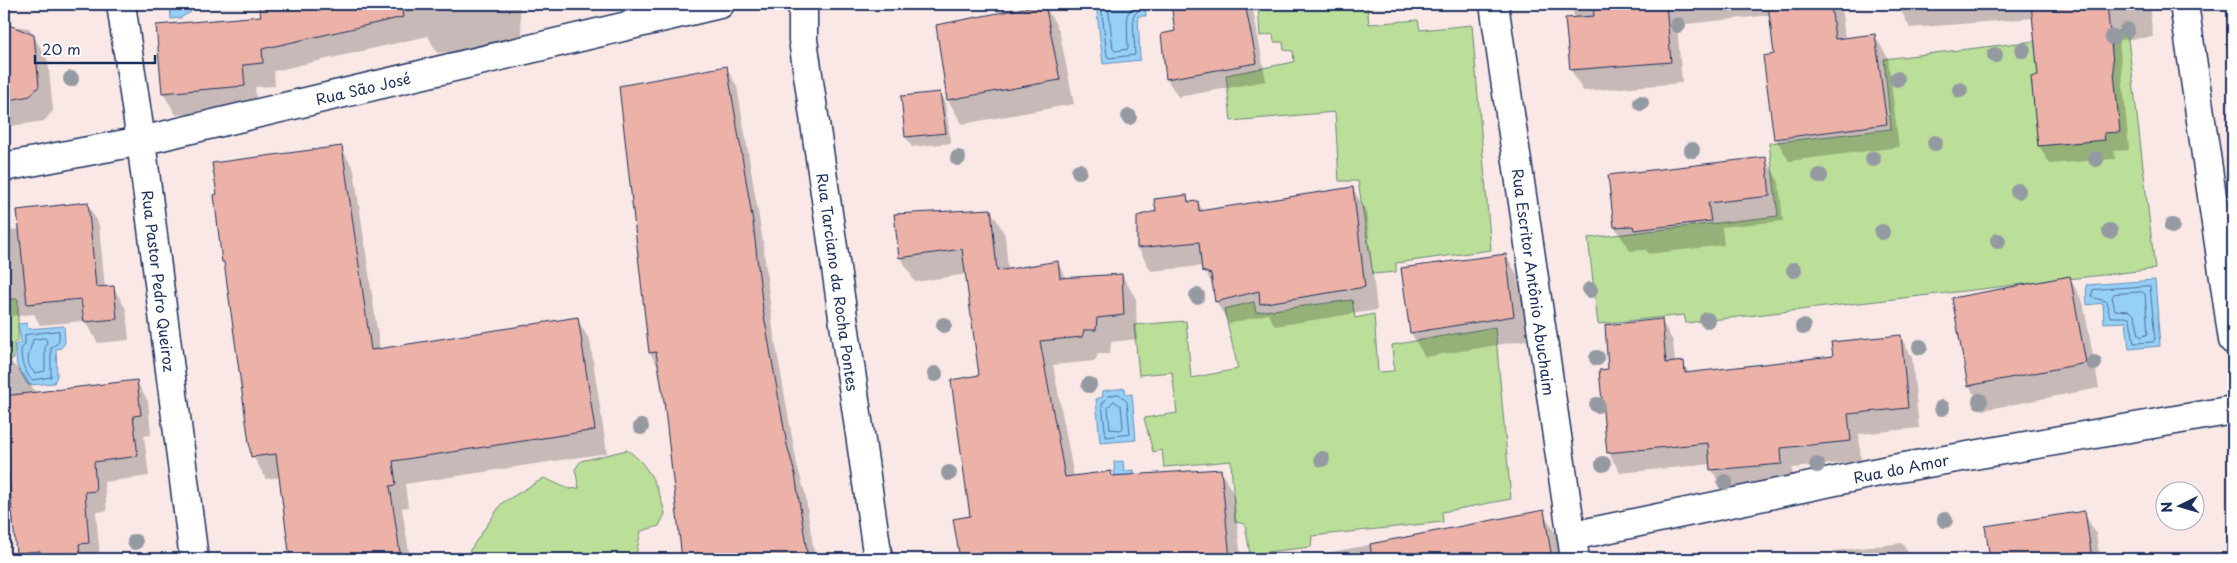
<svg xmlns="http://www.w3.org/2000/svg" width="2237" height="563" font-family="'Playpen Sans',sans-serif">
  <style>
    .green { fill: #bbde98; stroke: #6b867b }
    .water { fill: #97d0f7; stroke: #6590ba }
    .shadow { fill: #0003 }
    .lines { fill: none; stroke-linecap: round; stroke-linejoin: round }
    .shore { stroke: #4d6f9b; stroke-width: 1 }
    .building { fill: #ecb2a8; stroke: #1b2f5e }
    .minor-casing { stroke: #1b2f5e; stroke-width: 31 }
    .minor { stroke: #fff; stroke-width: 28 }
    .tree { fill: #959aa2 }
    .labels { text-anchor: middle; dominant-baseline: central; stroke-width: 4.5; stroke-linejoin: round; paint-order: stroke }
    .street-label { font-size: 15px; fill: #1b2f5e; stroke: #fff }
  </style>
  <rect width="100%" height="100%" fill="#f9e8e5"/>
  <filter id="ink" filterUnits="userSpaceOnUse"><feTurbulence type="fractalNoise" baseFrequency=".02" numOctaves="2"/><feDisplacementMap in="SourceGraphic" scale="10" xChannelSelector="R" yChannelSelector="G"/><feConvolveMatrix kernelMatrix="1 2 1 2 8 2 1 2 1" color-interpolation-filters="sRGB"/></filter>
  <g filter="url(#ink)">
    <g class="green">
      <path d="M1258 4H1367L1369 24 1418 20 1420 30 1472 25 1491 250 1396 263V272L1373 274 1358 181H1339L1335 112 1231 121 1226 75 1294 62 1293 51 1284 50 1283 42H1274L1273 34 1260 36Z"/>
      <path d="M2127 30 2155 269 1686 323 1684 315 1598 324 1588 238 1778 216 1769 143 1891 129 1884 59Z"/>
      <path d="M5 299H18V340L14 343V359H4Z"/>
      <path d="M1352 300 1355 318 1374 314 1378 372 1394 371 1392 345 1495 327 1511 499 1442 512 1443 522 1312 536 1311 547 1250 554 1245 524 1235 522 1231 461 1164 467 1162 450 1153 452 1144 418 1177 413 1172 372 1139 375 1134 325 1186 321 1191 378 1238 369 1224 309 1254 302 1256 312Z"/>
      <path d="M627 450C648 463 660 490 665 514L659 526 641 531 635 559H464L502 503 544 478 569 489 579 488 575 469 581 461Z"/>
    </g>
    <g class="water">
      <path d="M170 4H191V12L180 18 171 19Z"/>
      <path d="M1096 4H1145L1146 16H1138L1140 60 1103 64Z"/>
      <path d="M2155 280 2160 346 2129 349 2126 322 2104 323 2103 303 2087 305 2086 285Z"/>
      <path d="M27 323 28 329 64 326 65 343 61 348 56 349 57 376 54 383 28 385 17 366 15 345 21 342 18 324Z"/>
      <path d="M1125 388 1126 395 1132 394 1136 440 1100 443 1096 399 1103 397 1102 391Z"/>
      <path d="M1123 461 1124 471 1134 470 1137 495 1115 482 1114 462Z"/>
    </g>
    <g class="shadow">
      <path d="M259 4H519L524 50 493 47 437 53 428 36 274 71 275 86 255 87 257 108 176 115 163 93 262 17Z"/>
      <path d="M1173 4H1252L1266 81 1178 97 1167 79 1177 32Z"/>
      <path d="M1572 4H1841L1845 39 1875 36 1888 58 1899 147 1789 161 1776 139 1764 57 1775 55 1771 15 1677 25 1682 83 1583 91 1571 70 1567 19H1574Z"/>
      <path d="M1899 4H2149L2153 37 2119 40 2129 150 2114 151 2115 159 2050 164 2039 146 2040 77 2034 18 1910 28 1900 9Z"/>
      <path d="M1045 6 1059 30 1074 104 962 124 948 100 938 26Z"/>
      <path d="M12 26 29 28 48 61 53 111 44 121 4 127V27Z"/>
      <path d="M726 68 737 86 763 242 773 329 797 465 805 493 815 559H685L665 401 660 369 650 353Z"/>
      <path d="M939 93 945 103 951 143 912 147 906 137 903 97Z"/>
      <path d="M341 147 354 170 380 350 577 319 590 341 607 453 405 484 408 507 402 508 410 559H291L280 477 266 479 253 456Z"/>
      <path d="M1765 158 1779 182 1783 221 1722 227 1724 245 1649 254 1646 250 1630 251 1615 227Z"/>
      <path d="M1353 189 1366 211 1377 310 1275 326 1268 314 1229 324 1216 301 1215 291 1203 266 1151 271 1138 248V217L1157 212 1186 197 1190 203 1198 202 1203 211Z"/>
      <path d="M87 203 99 225 105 288 113 287 126 309 129 340 98 343 85 321 40 325 34 314 4 317V231L20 229Z"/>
      <path d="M991 210 1005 235 1008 270 1058 263 1067 279 1122 275 1136 299 1137 339 1111 342 1110 354H1098L1095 361 1053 365 1074 477 1110 472 1114 477 1220 470 1234 495 1241 559H961L955 520 972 517 981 376 967 274 915 282 901 258 896 215Z"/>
      <path d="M1506 255 1520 280 1527 340 1425 357 1411 333Z"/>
      <path d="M2069 277 2083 302 2099 388 1983 410 1969 385Z"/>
      <path d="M1661 320 1673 341 1675 363H1683L1689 373 1834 357 1900 336 1912 357 1919 428 1859 434 1861 461 1792 468 1793 484 1723 490 1712 470 1711 464 1620 473 1609 453 1601 371 1609 370Z"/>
      <path d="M4 361H9L25 375 36 393 136 381 148 401 151 435 144 436 149 476 104 482 107 511 96 512 100 559H21L17 553 10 465 4 466Z"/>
      <path d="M1543 512 1557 536 1561 559H1295Z"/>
      <path d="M2084 513 2096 534 2100 559H1991L1986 527Z"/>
      <path d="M1902 543 1912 559H1834L1833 551Z"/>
    </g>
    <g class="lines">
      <g class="shore">
        <path d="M1101 4 1107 56 1109 58 1135 55 1133 16 1140 9 1141 4"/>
        <path d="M1108 4 1113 49 1115 51 1128 49 1127 15 1134 4"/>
        <path d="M2150 286 2155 339 2153 342 2134 343 2130 319 2126 317H2110L2106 301 2091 297 2093 290Z"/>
        <path d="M2142 292 2145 294 2148 334 2141 337 2139 335 2135 316 2129 311 2115 310 2112 297 2114 294Z"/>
        <path d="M59 331V342L51 348V377L32 380C24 371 21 362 21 350L25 344V335Z"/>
        <path d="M45 338 47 341 45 348V371L35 373C23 363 30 352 33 340Z"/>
        <path d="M1119 394 1127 402 1130 434 1106 437 1102 404 1109 396Z"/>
        <path d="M1114 401 1121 406 1123 427 1121 430 1110 429 1108 408Z"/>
      </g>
    </g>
    <g class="building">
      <path d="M258 4H401L403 17 262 49 263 63 243 65 245 86 162 93 156 25 261 16Z"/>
      <path d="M1045 4 1060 80 947 100 936 25Z"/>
      <path d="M1171 4H1245L1257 63 1166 79 1161 34 1175 31Z"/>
      <path d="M1593 4H1666L1671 62 1570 70 1565 18 1594 16Z"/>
      <path d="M1768 4H1831L1835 39 1875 34 1887 124 1774 139 1763 56 1774 54Z"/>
      <path d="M2031 4H2107L2120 132 2104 133 2105 140 2038 146 2031 77 2038 76Z"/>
      <path d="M4 23 34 35 39 86 30 96 4 101Z"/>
      <path d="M727 66 753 222 763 310 787 445 795 474 808 559H682L664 401 656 352 649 353 619 86Z"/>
      <path d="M940 92 946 133 905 137 901 96Z"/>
      <path d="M342 146 371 350 578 317 595 430 393 461 396 485 390 486 401 559H290L276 454 251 457 224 262H222L214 195 217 194 212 163Z"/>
      <path d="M1766 157 1770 196 1708 203 1711 221 1634 230 1633 226 1614 227 1608 175Z"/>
      <path d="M1353 187 1365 287 1260 304 1259 291 1215 302 1211 274 1202 271 1199 242 1137 248V216L1156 211 1154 199 1187 195 1188 202 1198 201 1199 211Z"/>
      <path d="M88 202 96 287 114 286 117 319 84 322 81 299 27 304 17 210Z"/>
      <path d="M991 209 997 271 1058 261 1060 278 1122 274 1124 315 1097 318 1096 330H1084L1082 337 1040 341 1065 477 1111 471 1112 476 1221 469 1230 559H960L953 519 970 516 951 380 979 375 962 249 899 258 894 214Z"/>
      <path d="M1506 254 1514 316 1410 333 1401 268Z"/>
      <path d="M2070 276 2086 363 1968 386 1952 298Z"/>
      <path d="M1662 319 1666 363 1684 361 1685 373 1833 356 1831 342 1901 335 1908 408 1848 414 1851 441 1781 448 1782 464 1710 470 1708 443 1607 453 1599 370 1608 369 1605 325Z"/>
      <path d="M137 380 141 415 133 416 138 456 94 462 96 491 85 492 89 543 79 544 80 555 41 558 40 551 16 553 6 444 4 445V396Z"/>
      <path d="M1544 510 1552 559H1372L1370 544Z"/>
      <path d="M2085 511 2092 559H1990L1985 526Z"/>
    </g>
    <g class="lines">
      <defs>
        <g id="minor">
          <path d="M121 4 141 141 194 559"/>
          <path d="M803 4V40L878 559"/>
          <path d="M1494 4 1575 559"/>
          <path d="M2184 4 2233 340"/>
          <path d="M4 167 141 141 720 4"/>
          <path d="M1572 536 1893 469 2233 410"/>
        </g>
      </defs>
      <use href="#minor" class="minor-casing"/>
      <use href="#minor" class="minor"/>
    </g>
    <g class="tree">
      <circle cx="1678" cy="25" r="8"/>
      <circle cx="2127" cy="30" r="8"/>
      <circle cx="2112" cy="37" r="8"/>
      <circle cx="2023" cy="50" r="8"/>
      <circle cx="1995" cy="55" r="8"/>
      <circle cx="71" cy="79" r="8"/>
      <circle cx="1897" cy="79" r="8"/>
      <circle cx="1960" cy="90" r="8"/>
      <circle cx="1641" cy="103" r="8"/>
      <circle cx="1129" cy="117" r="8"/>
      <circle cx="1935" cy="143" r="8"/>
      <circle cx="1692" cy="150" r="8"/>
      <circle cx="958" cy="158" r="8"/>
      <circle cx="1873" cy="159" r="8"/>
      <circle cx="2096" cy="159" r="8"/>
      <circle cx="1079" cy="171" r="8"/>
      <circle cx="1820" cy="176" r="8"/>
      <circle cx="2018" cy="191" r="8"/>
      <circle cx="2172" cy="226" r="8"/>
      <circle cx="2110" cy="231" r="8"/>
      <circle cx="1882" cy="232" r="8"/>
      <circle cx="1998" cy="241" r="8"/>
      <circle cx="1794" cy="270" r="8"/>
      <circle cx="1590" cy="290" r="8"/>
      <circle cx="1197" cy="296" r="8"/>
      <circle cx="1707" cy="320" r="8"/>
      <circle cx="944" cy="325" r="8"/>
      <circle cx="1803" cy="327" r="8"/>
      <circle cx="1920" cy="347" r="8"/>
      <circle cx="1597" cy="358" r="8"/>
      <circle cx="2094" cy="363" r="8"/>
      <circle cx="935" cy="374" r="8"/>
      <circle cx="1089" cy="385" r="8"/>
      <circle cx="1980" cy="401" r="8"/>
      <circle cx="1597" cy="405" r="8"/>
      <circle cx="1942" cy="408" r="8"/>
      <circle cx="641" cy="427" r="8"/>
      <circle cx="1322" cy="459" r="8"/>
      <circle cx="1603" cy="464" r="8"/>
      <circle cx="1817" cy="465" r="8"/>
      <circle cx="949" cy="473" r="8"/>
      <circle cx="1725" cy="482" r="8"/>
      <circle cx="1945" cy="520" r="8"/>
      <circle cx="135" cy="542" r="8"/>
    </g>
  </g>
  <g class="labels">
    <g class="street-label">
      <text transform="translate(363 88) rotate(-13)">Rua São José</text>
      <text transform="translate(159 281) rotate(83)">Rua Pastor Pedro Queiroz</text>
      <text transform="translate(838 282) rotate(82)">Rua Tarciano da Rocha Pontes</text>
      <text transform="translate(1534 282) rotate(82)">Rua Escritor Antônio Abuchaim</text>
      <text transform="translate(1901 468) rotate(-11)">Rua do Amor</text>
    </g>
  </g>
  <rect width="2237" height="563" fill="none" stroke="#fff" stroke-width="20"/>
  <rect x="10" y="10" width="2217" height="543" fill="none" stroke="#1b2f5e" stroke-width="2" filter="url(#ink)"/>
  <g transform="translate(2180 506) rotate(265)"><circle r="24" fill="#ffffff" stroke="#a4acbf"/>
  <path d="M0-4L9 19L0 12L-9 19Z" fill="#1b2f5e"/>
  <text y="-8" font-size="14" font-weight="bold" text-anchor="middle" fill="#1b2f5e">N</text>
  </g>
  <path d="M35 55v8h120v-8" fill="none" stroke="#1b2f5e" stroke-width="2.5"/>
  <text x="42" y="55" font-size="15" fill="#1b2f5e" stroke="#ffffff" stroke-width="4" paint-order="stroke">20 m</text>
</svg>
